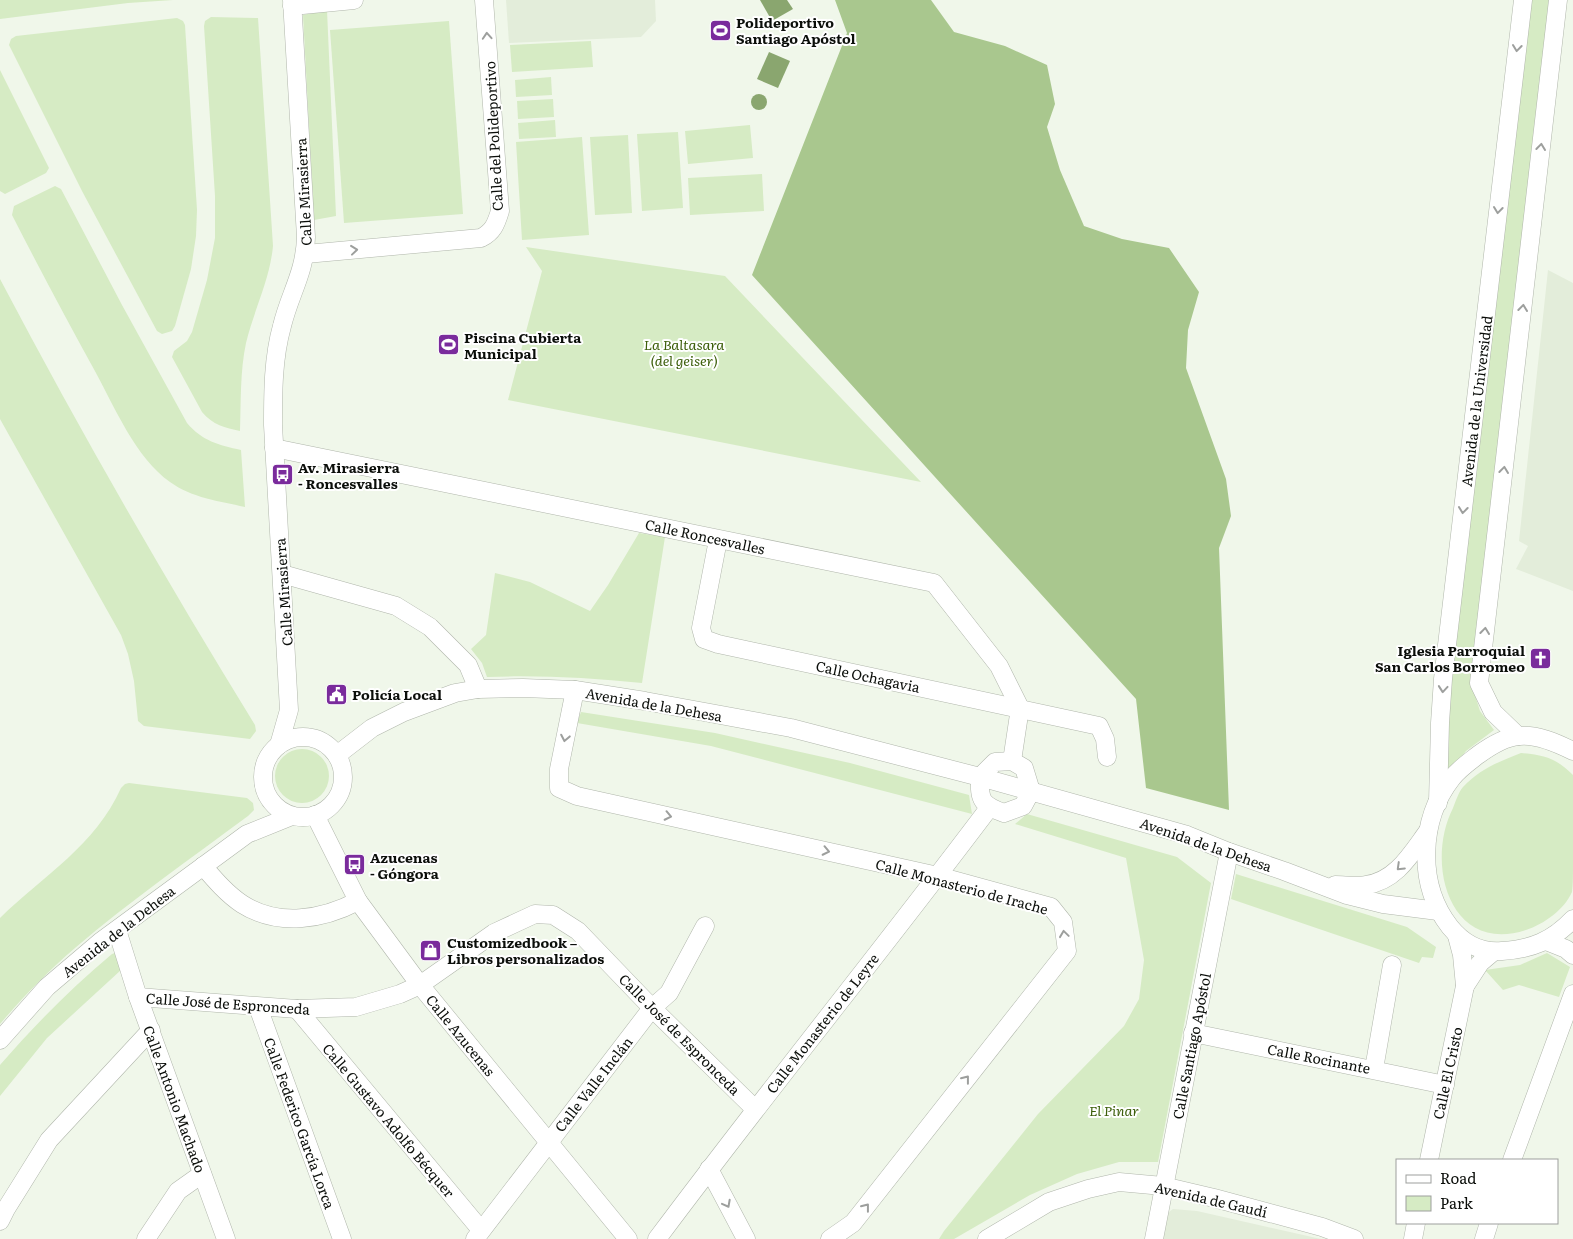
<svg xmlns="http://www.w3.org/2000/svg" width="1573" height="1239" font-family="Literata,serif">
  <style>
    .built { fill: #e3edda }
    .green { fill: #d6ebc4 }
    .forest { fill: #a9c78e }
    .water { fill: #8aa66f }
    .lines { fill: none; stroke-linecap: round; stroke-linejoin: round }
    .minor-casing { stroke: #b0b6ab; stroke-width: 19 }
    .minor { stroke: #fff; stroke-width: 18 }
    .oneway { stroke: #9d9f9d }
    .labels { text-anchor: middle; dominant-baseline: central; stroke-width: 4; stroke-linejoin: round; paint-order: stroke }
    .poi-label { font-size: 14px; font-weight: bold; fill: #0b0e0a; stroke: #fff; text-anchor: start }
    .street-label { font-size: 14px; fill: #0b0e0a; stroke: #fff }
    .park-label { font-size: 14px; font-style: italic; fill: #3c5e0a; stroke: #fff }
  </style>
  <rect width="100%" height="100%" fill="#f0f7ea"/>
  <g class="built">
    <path d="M506 0H655L656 21 641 37 509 43Z"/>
    <path d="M1548 270 1573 283V591L1516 569 1528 546 1519 541Z"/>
    <path d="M1173 1209 1197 1211 1321 1239H1162L1166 1214Z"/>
  </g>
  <g class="green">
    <path d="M0 0H173L128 3 0 19Z"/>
    <path d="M1529 0H1552L1474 692 1480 711 1494 730 1466 751 1440 783Z"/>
    <path d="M327 10 336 216 314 220 303 15Z"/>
    <path d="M211 17 258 18 273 246C270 279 254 310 246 343 240 371 241 402 240 431 225 428 213 425 202 412L172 357 174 351 187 341 192 332 207 280 215 238V196L204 26 205 21Z"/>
    <path d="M177 18 183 21 185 25 197 210 196 236 191 269 175 326 172 331 162 334 157 331 82 191 9 45 11 39 16 36Z"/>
    <path d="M449 21 463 214 344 223 330 30Z"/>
    <path d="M591 41 593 67 512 72 510 45Z"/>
    <path d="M0 70 49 168 46 173 5 194 0 191Z"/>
    <path d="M551 77 552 95 516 97 515 80Z"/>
    <path d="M553 99 554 117 518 119 517 101Z"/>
    <path d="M555 120 556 137 519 139 518 123Z"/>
    <path d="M750 125 753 158 688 164 685 131Z"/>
    <path d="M678 132 683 208 642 211 637 134Z"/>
    <path d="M628 135 632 213 595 215 590 137Z"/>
    <path d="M582 137 589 235 522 240 516 142Z"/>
    <path d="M762 174 764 211 690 215 688 178Z"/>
    <path d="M55 186 61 189 122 305 187 423C202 441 219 445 241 450L245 507C219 501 192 498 170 482 136 458 115 408 96 373 67 320 39 268 12 215L14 206Z"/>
    <path d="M526 247 725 276 921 482 508 400 542 271Z"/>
    <path d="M0 279C80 431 165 579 255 725L256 731 250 739 144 726 138 721 134 681 128 654 121 635 0 419Z"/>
    <path d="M639 533 665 537 642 683C590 678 539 675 487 677L482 663 471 649 486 635 495 573 530 582 590 611 608 585Z"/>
    <path d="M581 712 715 733 850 763 969 795 972 814 711 746 577 723Z"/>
    <circle cx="302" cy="776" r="27"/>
    <path d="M1521 753C1544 755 1556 758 1573 775 1573 805 1573 836 1573 866 1573 873 1573 886 1572 892 1564 910 1544 924 1526 930 1449 955 1425 863 1453 808 1456 801 1458 793 1463 787 1480 769 1498 762 1521 753Z"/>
    <path d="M129 783 247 798 253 803 254 810 248 816C190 859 130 901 75 948 48 971 23 997 0 1024V918C44 875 95 846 121 788L125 784Z"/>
    <path d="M1027 814 1177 857 1211 883 1158 1162H1119L1077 1174 1030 1195 954 1239H939L944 1231 1038 1114 1124 1026 1139 999 1144 960 1126 858 1015 824Z"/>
    <path d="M1236 874 1407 927 1436 947 1433 958 1422 957 1419 963 1231 899Z"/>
    <path d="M115 953 121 970 47 1038 0 1096V1065C35 1025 71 988 112 954Z"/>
    <path d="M1547 953 1570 967 1559 997 1519 985 1503 990 1485 970 1520 965Z"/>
  </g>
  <path class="forest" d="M835 0H931L954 32 1005 46 1047 65 1055 104 1047 127 1060 170 1084 226 1122 239 1169 248 1199 292 1188 330 1186 368 1226 479 1231 516 1219 548 1229 810 1146 788 1136 699 752 275 847 33Z"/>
  <g class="water">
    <path d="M760 0H787L793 9 772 21Z"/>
    <path d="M769 52 790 61 778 88 757 79Z"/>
    <circle cx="759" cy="102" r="8"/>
  </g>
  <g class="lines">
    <defs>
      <g id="minor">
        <path d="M292 6 354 0"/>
        <path d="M306 254 481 238C493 232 496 224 500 211L484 0"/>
        <path d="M274 448 934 583 999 666 1020 708 1012 761"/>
        <path d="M718 540 701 628 704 639 718 644 1099 726 1105 739 1107 757"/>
        <path d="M282 574 396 606 430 627 468 665 478 689"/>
        <path d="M575 690 559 769V788L577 796 938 876 1051 907 1063 922 1067 951 853 1223 830 1239"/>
        <path d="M1518 736 1493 712 1479 683 1558 0"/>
        <circle cx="303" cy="777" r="40"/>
        <path d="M279 745 289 710 273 425C273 392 273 358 282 326 290 293 305 273 306 237L292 0"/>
        <path d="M1573 751C1557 743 1537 734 1519 736 1504 737 1489 747 1478 755 1469 762 1459 769 1452 778 1419 820 1417 885 1450 927 1463 943 1481 953 1502 951 1532 949 1552 941 1573 919"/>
        <path d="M337 755 372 728 404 712 455 693 478 689 523 688 575 690 645 701 791 728 980 777 1187 835 1229 852 1284 871 1347 895 1383 904 1438 911"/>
        <path d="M1012 761 1024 768 1031 791 1023 806 1004 813C982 805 979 801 980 777L995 762Z"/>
        <path d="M1438 803 1440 723 1443 679 1523 0"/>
        <path d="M315 815 358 901 420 985 628 1239"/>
        <path d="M203 866C215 880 227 894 242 904 278 927 322 920 358 901"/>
        <path d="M1335 885C1345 885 1356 887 1366 885 1396 881 1411 854 1428 831"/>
        <path d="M117 930 138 997 226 1239"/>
        <path d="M1546 941 1566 949 1573 955"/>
        <path d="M1465 986 1480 963 1493 952"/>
        <path d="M138 997 297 1009 356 1007 400 994 420 985 494 933 535 914 553 915 578 931 652 1008 755 1109"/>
        <path d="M258 1007 342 1239"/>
        <path d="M297 1009 481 1230"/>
        <path d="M1193 1033 1445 1085"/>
        <path d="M0 1040 47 987 100 942 247 834 292 816"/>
        <path d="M1374 1069 1392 965"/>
        <path d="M1429 1160 1465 986 1462 955 1457 936"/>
        <path d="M1512 1160 1573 994"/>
        <path d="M709 1169 746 1239"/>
        <path d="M0 1221 6 1209 49 1140 151 1030"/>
        <path d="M146 1239 178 1191 202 1174"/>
        <path d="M475 1239 652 1008 669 993 705 926"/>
        <path d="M657 1239C765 1094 880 953 989 808"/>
        <path d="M987 1239 1049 1202 1088 1189 1119 1182 1163 1186 1214 1198 1322 1227 1354 1239"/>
        <path d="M1154 1239 1229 852"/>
        <path d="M1413 1239 1416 1223"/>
        <path d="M1484 1239 1489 1223"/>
      </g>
    </defs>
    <use href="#minor" class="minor-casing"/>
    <use href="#minor" class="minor"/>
  </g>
  <defs><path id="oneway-chevron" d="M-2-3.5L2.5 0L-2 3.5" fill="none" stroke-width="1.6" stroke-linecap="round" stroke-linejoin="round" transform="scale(1.25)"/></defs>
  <g class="oneway">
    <use href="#oneway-chevron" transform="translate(487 36) rotate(-94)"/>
    <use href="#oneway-chevron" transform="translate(1517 48) rotate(97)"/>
    <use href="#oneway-chevron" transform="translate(1541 147) rotate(-83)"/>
    <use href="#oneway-chevron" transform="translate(1498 210) rotate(97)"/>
    <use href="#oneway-chevron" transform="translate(354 250) rotate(-6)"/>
    <use href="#oneway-chevron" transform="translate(1523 308) rotate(-83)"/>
    <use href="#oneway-chevron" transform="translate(1504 470) rotate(-83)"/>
    <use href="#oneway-chevron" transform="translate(1463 510) rotate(97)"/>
    <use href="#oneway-chevron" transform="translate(1485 631) rotate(-83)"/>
    <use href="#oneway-chevron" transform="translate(1443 689) rotate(95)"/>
    <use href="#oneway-chevron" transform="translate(565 738) rotate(101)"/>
    <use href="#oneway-chevron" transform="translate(668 816) rotate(12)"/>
    <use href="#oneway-chevron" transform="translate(826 851) rotate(12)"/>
    <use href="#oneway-chevron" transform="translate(1400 867) rotate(136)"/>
    <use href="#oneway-chevron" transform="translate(1064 934) rotate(-98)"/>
    <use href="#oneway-chevron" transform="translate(966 1079) rotate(-52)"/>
    <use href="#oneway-chevron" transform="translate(727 1204) rotate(62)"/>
    <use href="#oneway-chevron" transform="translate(866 1207) rotate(-52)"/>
  </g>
  <defs>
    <symbol id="stadium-square" viewBox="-11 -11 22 22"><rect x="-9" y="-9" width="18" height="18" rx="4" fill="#7a2b9c" stroke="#fff"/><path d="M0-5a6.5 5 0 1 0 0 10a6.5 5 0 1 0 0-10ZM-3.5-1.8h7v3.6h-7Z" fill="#fff"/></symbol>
    <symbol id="bus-square" viewBox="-11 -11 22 22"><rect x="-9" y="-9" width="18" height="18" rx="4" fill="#7a2b9c" stroke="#fff"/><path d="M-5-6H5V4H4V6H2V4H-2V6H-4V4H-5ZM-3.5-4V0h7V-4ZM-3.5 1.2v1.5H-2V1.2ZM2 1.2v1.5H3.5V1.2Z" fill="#fff"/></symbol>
    <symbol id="church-square" viewBox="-11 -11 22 22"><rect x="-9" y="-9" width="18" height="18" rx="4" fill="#7a2b9c" stroke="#fff"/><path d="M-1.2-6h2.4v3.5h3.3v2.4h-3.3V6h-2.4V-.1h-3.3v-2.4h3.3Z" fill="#fff"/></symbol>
    <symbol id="civic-square" viewBox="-11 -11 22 22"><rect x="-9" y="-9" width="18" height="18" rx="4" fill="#7a2b9c" stroke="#fff"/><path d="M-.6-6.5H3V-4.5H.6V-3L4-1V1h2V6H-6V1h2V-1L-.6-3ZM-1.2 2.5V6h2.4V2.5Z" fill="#fff"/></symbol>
    <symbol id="shop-square" viewBox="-11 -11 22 22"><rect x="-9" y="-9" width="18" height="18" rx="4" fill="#7a2b9c" stroke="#fff"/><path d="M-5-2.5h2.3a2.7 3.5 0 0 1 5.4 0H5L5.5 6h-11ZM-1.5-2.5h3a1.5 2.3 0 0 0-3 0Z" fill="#fff"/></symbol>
  </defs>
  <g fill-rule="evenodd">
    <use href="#stadium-square" x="708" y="18" width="25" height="25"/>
    <use href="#stadium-square" x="436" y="332" width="25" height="25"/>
    <use href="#bus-square" x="270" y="462" width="25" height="25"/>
    <use href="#church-square" x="1528" y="646" width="25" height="25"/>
    <use href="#civic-square" x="324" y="682" width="25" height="25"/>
    <use href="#bus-square" x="342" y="852" width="25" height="25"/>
    <use href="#shop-square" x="418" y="938" width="25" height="25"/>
  </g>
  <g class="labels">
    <g class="poi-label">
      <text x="736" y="22">Polideportivo<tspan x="736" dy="16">Santiago Apóstol</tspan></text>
      <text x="464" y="337">Piscina Cubierta<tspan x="464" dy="16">Municipal</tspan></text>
      <text x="298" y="467">Av. Mirasierra<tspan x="298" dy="16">- Roncesvalles</tspan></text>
      <text x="1525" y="650" text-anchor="end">Iglesia Parroquial<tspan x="1525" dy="16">San Carlos Borromeo</tspan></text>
      <text x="352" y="694">Policía Local</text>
      <text x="370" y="857">Azucenas<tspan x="370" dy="16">- Góngora</tspan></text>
      <text x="447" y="942">Customizedbook –<tspan x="447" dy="16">Libros personalizados</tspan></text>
    </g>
    <g class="street-label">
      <text transform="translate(493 136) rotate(-93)">Calle del Polideportivo</text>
      <text transform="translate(303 192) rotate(-93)">Calle Mirasierra</text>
      <text transform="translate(1476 401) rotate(-83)">Avenida de la Universidad</text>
      <text transform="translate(705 536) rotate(12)">Calle Roncesvalles</text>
      <text transform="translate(283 592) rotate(-94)">Calle Mirasierra</text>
      <text transform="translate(868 676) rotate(12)">Calle Ochagavia</text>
      <text transform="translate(654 704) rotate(10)">Avenida de la Dehesa</text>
      <text transform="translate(1206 844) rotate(19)">Avenida de la Dehesa</text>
      <text transform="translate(962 886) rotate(15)">Calle Monasterio de Irache</text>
      <text transform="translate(118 931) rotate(-38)">Avenida de la Dehesa</text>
      <text transform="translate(228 1003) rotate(4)">Calle José de Espronceda</text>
      <text transform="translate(822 1023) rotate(-52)">Calle Monasterio de Leyre</text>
      <text transform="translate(680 1034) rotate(45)">Calle José de Espronceda</text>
      <text transform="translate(461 1035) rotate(51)">Calle Azucenas</text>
      <text transform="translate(1191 1046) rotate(-79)">Calle Santiago Apóstol</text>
      <text transform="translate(1319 1058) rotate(11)">Calle Rocinante</text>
      <text transform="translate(1447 1073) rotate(-78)">Calle El Cristo</text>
      <text transform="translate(593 1084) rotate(-52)">Calle Valle Inclán</text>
      <text transform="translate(175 1099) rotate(70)">Calle Antonio Machado</text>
      <text transform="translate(389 1120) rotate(50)">Calle Gustavo Adolfo Bécquer</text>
      <text transform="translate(300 1123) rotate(70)">Calle Federico García Lorca</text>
      <text transform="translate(1211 1199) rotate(13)">Avenida de Gaudí</text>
    </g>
    <g class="park-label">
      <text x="684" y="344">La Baltasara<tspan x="684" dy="16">(del geiser)</tspan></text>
      <text x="1114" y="1110">El Pinar</text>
    </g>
  </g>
  <rect x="1396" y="1159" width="162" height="65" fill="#ffffff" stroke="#9d9f9d"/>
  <rect x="1406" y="1175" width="25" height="8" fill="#ffffff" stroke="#9d9f9d"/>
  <text x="1440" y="1184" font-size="15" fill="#0b0e0a">Road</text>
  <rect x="1406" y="1196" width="25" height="15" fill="#d6ebc4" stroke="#9d9f9d"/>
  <text x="1440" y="1209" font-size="15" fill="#0b0e0a">Park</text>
</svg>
